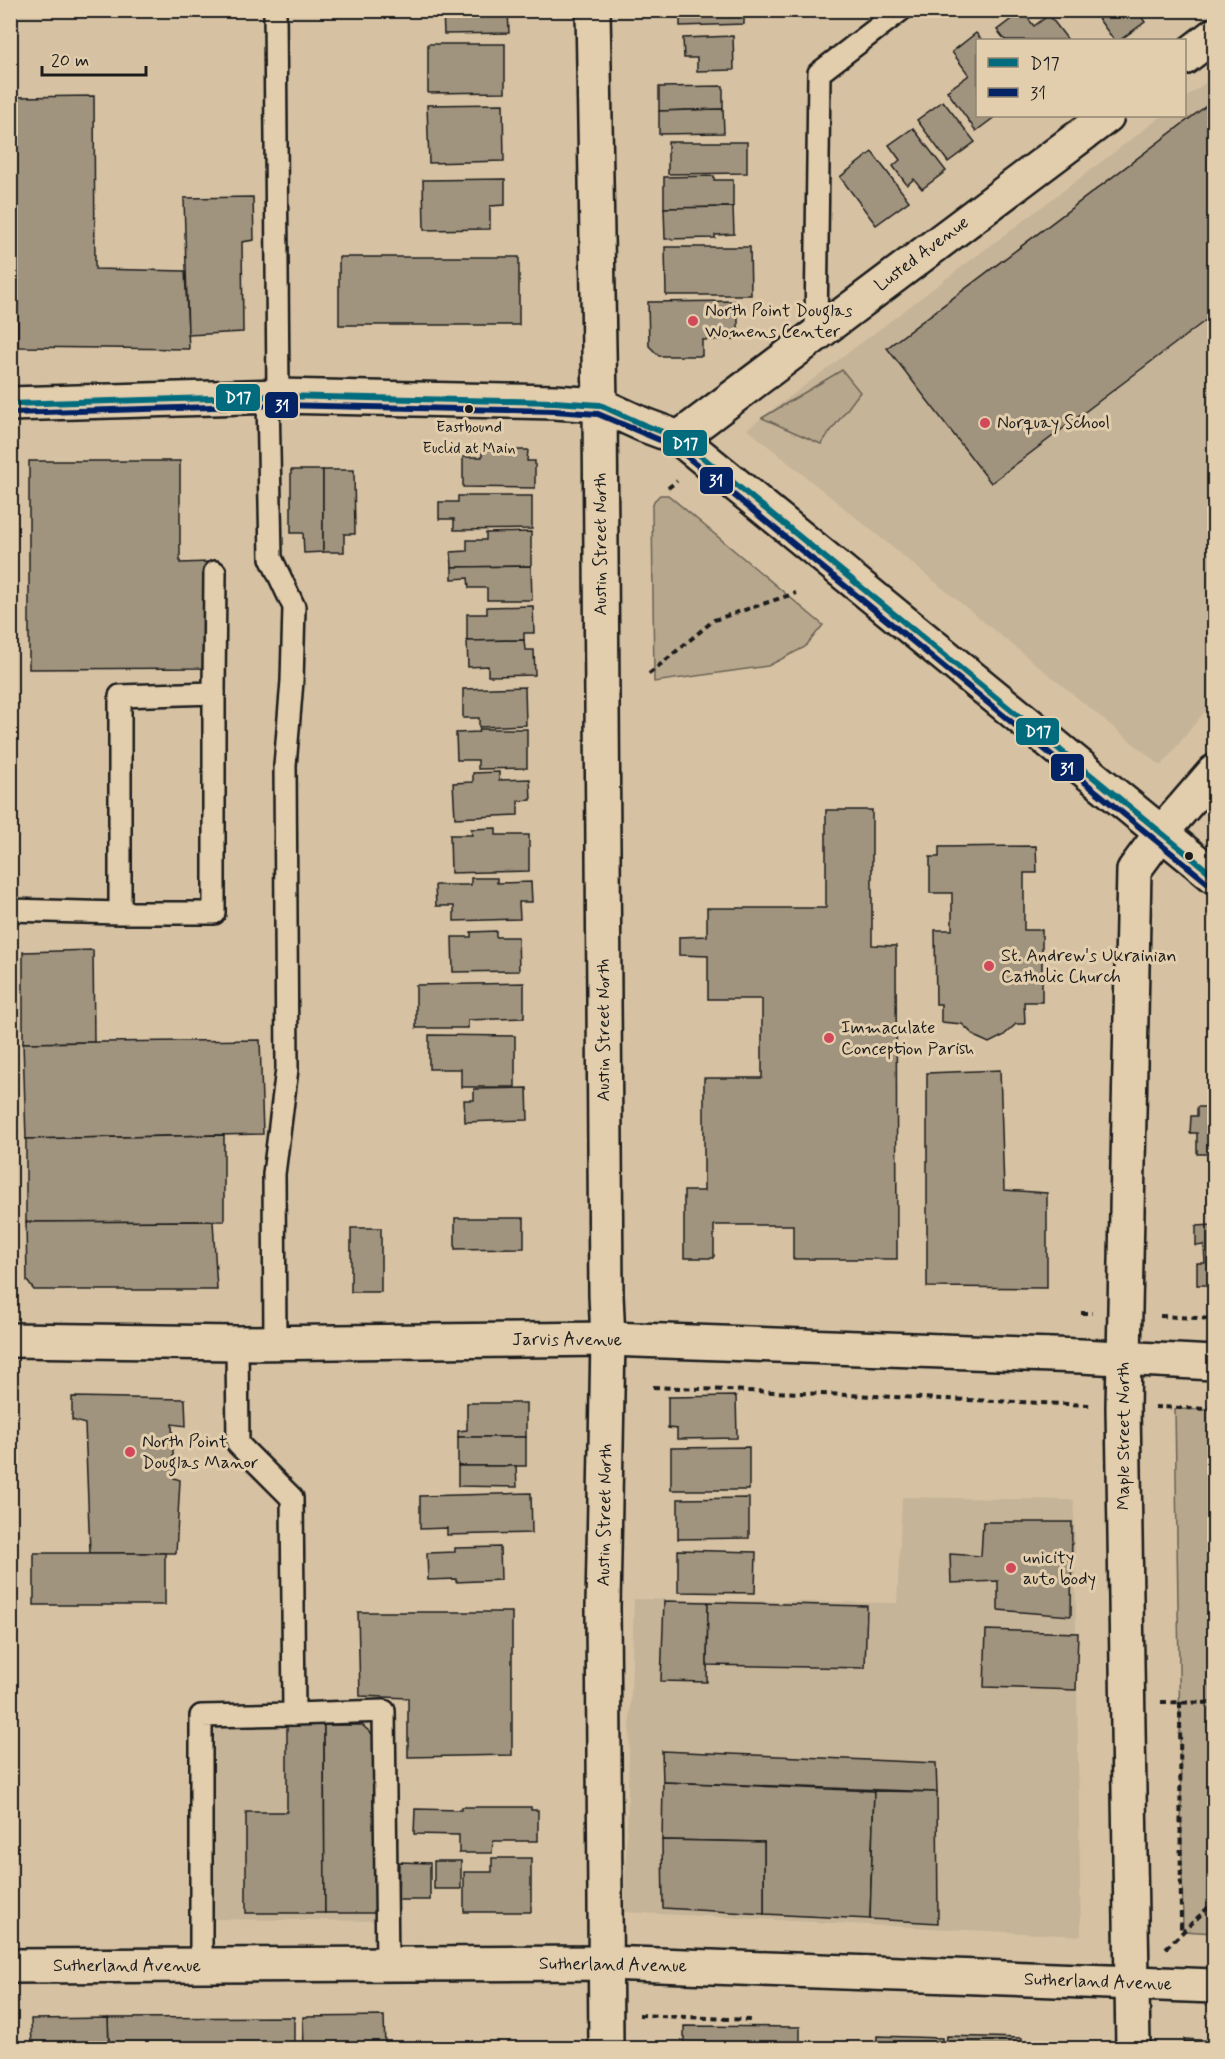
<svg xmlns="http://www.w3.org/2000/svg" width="1225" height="2059" font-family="Mynerve,sans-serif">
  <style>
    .built { fill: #c6b498 }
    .green { fill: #b7a78d; stroke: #6a6254; stroke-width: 1.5 }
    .building { fill: #a1947e; stroke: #1c1c1c; stroke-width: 1.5 }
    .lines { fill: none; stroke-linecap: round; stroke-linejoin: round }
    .service-casing { stroke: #1c1c1c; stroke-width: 26 }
    .minor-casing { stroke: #1c1c1c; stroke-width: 38 }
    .tertiary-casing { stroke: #1c1c1c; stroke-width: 38 }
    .path { stroke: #1c1c1c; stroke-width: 4; stroke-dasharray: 6 4.5; stroke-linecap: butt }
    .service { stroke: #e2cdac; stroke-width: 21 }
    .minor { stroke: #e2cdac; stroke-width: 33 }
    .tertiary { stroke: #e2cdac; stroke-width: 33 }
    .bus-1-casing { stroke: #e2cdac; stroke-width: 10 }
    .bus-2-casing { stroke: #e2cdac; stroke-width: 10 }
    .bus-1 { stroke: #026c7e; stroke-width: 6 }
    .bus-2 { stroke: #052465; stroke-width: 6 }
    .poi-dot { fill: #d1495b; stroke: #e2cdac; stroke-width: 2 }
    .bus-dot { fill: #1c1c1c; stroke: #e2cdac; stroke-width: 2 }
    .labels { text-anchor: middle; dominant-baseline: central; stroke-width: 6; stroke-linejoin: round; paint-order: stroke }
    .bus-label { font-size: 16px; fill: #1c1c1c; stroke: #e2cdac }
    .street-label { font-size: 18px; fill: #1c1c1c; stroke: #e2cdac }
    .poi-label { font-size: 18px; fill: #1c1c1c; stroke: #e2cdac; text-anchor: start }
    .line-badge { stroke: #e2cdac; stroke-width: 2 }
    .badge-label { font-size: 16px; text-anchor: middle; font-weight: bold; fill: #fff }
  </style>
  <rect width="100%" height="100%" fill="#d6c2a3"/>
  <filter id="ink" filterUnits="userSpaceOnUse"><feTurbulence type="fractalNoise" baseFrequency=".0167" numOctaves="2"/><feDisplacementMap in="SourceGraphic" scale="12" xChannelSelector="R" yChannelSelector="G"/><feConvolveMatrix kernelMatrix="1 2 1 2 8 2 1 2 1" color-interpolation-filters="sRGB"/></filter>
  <g filter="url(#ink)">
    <g class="built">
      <path d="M1214 76V700L1161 766 747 429 1162 116H1184L1185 98Z"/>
      <path d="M902 1497 1074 1500 1081 1936 624 1912 634 1599 897 1603Z"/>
      <path d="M384 1711 386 1921 201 1919V1716Z"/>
    </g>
    <g class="green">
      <path d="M842 370 860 392 821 444 762 418Z"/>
      <path d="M660 495H668L823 625 805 647 768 666 654 682 652 508 654 501Z"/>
      <path d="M1175 1409 1214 1410V1933L1183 1931Z"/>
    </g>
    <g class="building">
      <path d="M443 10H508L509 33 444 34Z"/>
      <path d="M680 10H744V24L680 26Z"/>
      <path d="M1092 10H1137L1145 22 1120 40H1114Z"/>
      <path d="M1022 11 1034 26 1049 15 1068 40H1005L997 30Z"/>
      <path d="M976 33 982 40H978V116H996L976 131 947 91 969 75 952 52Z"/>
      <path d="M733 36 734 70 697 71V58H684L683 38Z"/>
      <path d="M428 44H505V92L428 93Z"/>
      <path d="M723 86V109L659 111V87Z"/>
      <path d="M94 96 95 269 185 271 189 349 18 347 16 97Z"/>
      <path d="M1214 100V314L991 483 887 348Z"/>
      <path d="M943 101 975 142 948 162 917 120Z"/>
      <path d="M503 104 504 161 429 163 427 105Z"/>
      <path d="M723 109 724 133 659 134V111Z"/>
      <path d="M913 128 946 171 922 189 914 179 907 185 893 166 900 160 889 145Z"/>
      <path d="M668 142H747V173L668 174Z"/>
      <path d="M872 152 909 201 876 225 840 177Z"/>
      <path d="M714 176V180H733V207L664 208V177Z"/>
      <path d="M505 179V205L490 206V229L424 230 423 180Z"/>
      <path d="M253 197 254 240 242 242 243 332 188 335 184 198Z"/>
      <path d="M733 207 734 234 715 235V238L665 239 664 208Z"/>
      <path d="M665 247H750L751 295H666Z"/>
      <rect x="339" y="257" width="180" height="68"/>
      <path d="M738 301V339L702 340V356H659L649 346 648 302Z"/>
      <path d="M482 450H528L527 461H535V488L463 487V457H482Z"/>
      <path d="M29 461H180V563L209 562 210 668 29 669Z"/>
      <path d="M291 470H323V552L304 553 303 533H291Z"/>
      <path d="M323 470H354L355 534H344V552H323Z"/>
      <path d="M458 496H532V529L454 530V519H439V502H458Z"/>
      <path d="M531 532V566L452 567 451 552 467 551V540H486V533Z"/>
      <path d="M531 566 532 600H487V588H469L468 578 452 579V567Z"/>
      <path d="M533 606 534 633H524V640L467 641V614H487V607Z"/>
      <path d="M524 640 525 650H534L535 675 488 676V666L468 667 467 641Z"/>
      <path d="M525 687 526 725 479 727V718H463V689Z"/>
      <path d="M480 729H527V768L478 769V760H457L456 733 479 732Z"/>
      <path d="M499 772V780L530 779 531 800 518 801V815L455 818 453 783 473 782V773Z"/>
      <path d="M826 810H872V945L896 946 897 1259H793V1225H714V1258H684V1191H704V1078H762V999H708V956L679 955V937L707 936V908H826Z"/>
      <path d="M496 828V835H529V871L451 873 450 835H472L471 829Z"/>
      <path d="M1036 846 1037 873H1024V930H1042V1002H1024L1025 1024H1016L1003 1036 989 1043 976 1037 962 1024 941 1022V1004H936L935 930H952V893H930V857H939V847Z"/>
      <path d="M471 878H497V883L531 882 532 902H519L520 919 454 921V906H436L435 885H471Z"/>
      <path d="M496 931V937H518L519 971 453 972 452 937H471V932Z"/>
      <path d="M93 950 94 1042 23 1043V952Z"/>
      <path d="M524 983V1018L468 1020V1028H416V985Z"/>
      <path d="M429 1035 515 1036V1087H461V1069H429Z"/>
      <path d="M260 1040 263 1134 26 1139 23 1043Z"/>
      <path d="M1000 1070 1004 1190 1047 1193V1288L927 1287V1073Z"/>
      <path d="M527 1088 528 1120 465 1122 464 1100H474V1089Z"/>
      <path d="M1197 1107H1214V1154H1197V1133H1190L1191 1116H1197Z"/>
      <path d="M224 1135V1221L26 1222V1139Z"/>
      <rect x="1211" y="1160" width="3" height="31"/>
      <path d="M455 1218H524V1248L455 1249Z"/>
      <path d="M213 1221 217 1290H34L27 1281 26 1222Z"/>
      <path d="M1214 1225V1285H1197V1263H1205L1204 1245 1196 1246V1226Z"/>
      <rect x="351" y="1228" width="30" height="64"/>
      <path d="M736 1396 737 1438 677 1439V1429L668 1428V1397Z"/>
      <path d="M72 1397 185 1399 186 1426 172 1424 174 1478 180 1480 176 1553H90L85 1424 72 1420Z"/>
      <path d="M467 1403H526V1437H458V1431L467 1430Z"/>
      <rect x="458" y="1437" width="68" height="29"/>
      <path d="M749 1447V1490H671V1448Z"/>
      <path d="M458 1466H516L517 1487 458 1486Z"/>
      <path d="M531 1493 532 1533 447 1535V1528L420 1529V1496Z"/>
      <path d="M749 1498V1538L678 1539V1499Z"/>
      <path d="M983 1522H1072L1071 1616 998 1610V1581L951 1583 950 1554 981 1556Z"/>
      <path d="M500 1547 501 1580 456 1582V1579L428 1580 427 1553 455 1552V1548Z"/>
      <path d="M678 1550 756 1552 755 1593 678 1592Z"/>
      <rect x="34" y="1553" width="131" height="52"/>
      <path d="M664 1601 708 1602 707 1682 661 1681Z"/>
      <path d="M708 1602 867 1606 865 1668 707 1665Z"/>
      <path d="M358 1612H512V1755L408 1757V1698L360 1696Z"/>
      <path d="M986 1630 1078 1633 1076 1690 984 1687Z"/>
      <path d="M287 1725H324L325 1913H246V1812H287Z"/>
      <path d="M324 1725H362L380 1741 381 1913H325Z"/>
      <path d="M662 1751 936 1763 937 1792 663 1782Z"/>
      <path d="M663 1782 874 1791 870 1919 764 1914V1842L662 1840Z"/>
      <path d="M874 1791 937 1792 938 1923 870 1919Z"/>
      <path d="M461 1807H531V1810H538V1841H493L492 1853H459V1835L414 1834 415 1809 461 1810Z"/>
      <path d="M662 1840 764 1842V1914L663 1908Z"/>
      <path d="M492 1858H531V1912H464V1872H492Z"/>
      <rect x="434" y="1861" width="27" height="28"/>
      <path d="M399 1862 430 1863V1900H398Z"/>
      <path d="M384 2016 385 2048H304L303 2017Z"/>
      <path d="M294 2017V2048H109L108 2018Z"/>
      <path d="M108 2018 109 2048H32L31 2019Z"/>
      <path d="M684 2026 800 2027V2048H684Z"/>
      <path d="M877 2036 942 2038V2048H876Z"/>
      <path d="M947 2036 1022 2038 1021 2048H946Z"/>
      <path d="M1184 2039 1214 2041V2048H1185Z"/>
    </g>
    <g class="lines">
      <defs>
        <g id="service">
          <path d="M275 10 278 396"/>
          <path d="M816 333 819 73 901 10"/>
          <path d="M268 396 271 558 294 607 292 681 285 766 287 1069 274 1174 275 1342"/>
          <path d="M214 693 215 572"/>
          <path d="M10 910 120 913H214V693L120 696V913"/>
          <path d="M294 1714 384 1711 387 1965"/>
          <path d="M201 1966V1716L294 1714 292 1498 238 1444 237 1343"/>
        </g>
        <g id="minor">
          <path d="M593 10 600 405 606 1295 608 1339 603 1607 606 2048"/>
          <path d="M1184 58 1214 35"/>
          <path d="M679 438 1107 116"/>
          <path d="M10 1340 237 1343 608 1339 1081 1356 1214 1363"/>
          <path d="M1133 2048 1123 1407 1134 870 1162 832 1214 772"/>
        </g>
        <g id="tertiary">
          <path d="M10 404 278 396 554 402 600 405 644 425 679 438 1214 876"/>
          <path d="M10 1966 606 1963 1214 1986"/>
        </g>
      </defs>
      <use href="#service" class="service-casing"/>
      <use href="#minor" class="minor-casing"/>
      <use href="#tertiary" class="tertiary-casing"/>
      <g class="path">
        <path d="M668 488 677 481"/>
        <path d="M649 674 714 620 796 593"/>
        <path d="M1081 1313H1092"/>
        <path d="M1160 1316 1214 1319"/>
        <path d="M653 1387 1091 1405"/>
        <path d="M1155 1407 1214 1409"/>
        <path d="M1161 1702 1214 1703"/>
        <path d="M1180 1702 1181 1933"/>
        <path d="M1166 1948 1214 1902"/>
        <path d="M639 2015 752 2020"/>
      </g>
      <use href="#service" class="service"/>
      <use href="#minor" class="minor"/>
      <use href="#tertiary" class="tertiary"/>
      <defs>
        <path id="bus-1" d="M10 404 278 396 554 402 600 405 644 425 679 438 1214 876"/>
        <path id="bus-2" d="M10 413 278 405 554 411 598 414 674 446 1208 883"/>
      </defs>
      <use href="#bus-1" class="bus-1-casing"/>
      <use href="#bus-2" class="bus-2-casing"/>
      <use href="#bus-1" class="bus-1"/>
      <use href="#bus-2" class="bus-2"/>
    </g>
  </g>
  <g class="poi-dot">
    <circle cx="693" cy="321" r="6"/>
    <circle cx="985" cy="423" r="6"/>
    <circle cx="989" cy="966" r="6"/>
    <circle cx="829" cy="1038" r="6"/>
    <circle cx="130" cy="1452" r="6"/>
    <circle cx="1011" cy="1568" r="6"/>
  </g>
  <g class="bus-dot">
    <circle cx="469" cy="409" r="5"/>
    <circle cx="1189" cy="856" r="5"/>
  </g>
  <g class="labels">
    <g class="bus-label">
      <text x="469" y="427">Eastbound<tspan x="469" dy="21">Euclid at Main</tspan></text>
    </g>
    <g class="street-label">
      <text transform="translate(922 254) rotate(-37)">Lusted Avenue</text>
      <text transform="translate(601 544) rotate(-90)">Austin Street North</text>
      <text transform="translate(604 1030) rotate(-90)">Austin Street North</text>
      <text x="567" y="1340">Jarvis Avenue</text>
      <text transform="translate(1124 1436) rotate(-90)">Maple Street North</text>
      <text transform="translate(605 1515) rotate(-89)">Austin Street North</text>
      <text transform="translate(613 1965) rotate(1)">Sutherland Avenue</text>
      <text x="127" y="1966">Sutherland Avenue</text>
      <text transform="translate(1098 1982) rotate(2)">Sutherland Avenue</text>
    </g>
    <g class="poi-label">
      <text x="705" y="311">North Point Douglas<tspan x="705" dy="21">Womens Center</tspan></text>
      <text x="997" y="423">Norquay School</text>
      <text x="1001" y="956">St. Andrew's Ukrainian<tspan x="1001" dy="21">Catholic Church</tspan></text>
      <text x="841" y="1028">Immaculate<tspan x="841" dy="21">Conception Parish</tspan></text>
      <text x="142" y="1442">North Point<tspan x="142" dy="21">Douglas Manor</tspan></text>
      <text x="1023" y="1558">unicity<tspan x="1023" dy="21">auto body</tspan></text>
    </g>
  </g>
  <g class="line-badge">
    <rect x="215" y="383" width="46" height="29" rx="6" fill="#026c7e"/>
    <rect x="264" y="391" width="35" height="28" rx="6" fill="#052465"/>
    <rect x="662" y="429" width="46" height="28" rx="6" fill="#026c7e"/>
    <rect x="699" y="466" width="35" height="29" rx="6" fill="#052465"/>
    <rect x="1015" y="717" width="45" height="29" rx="6" fill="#026c7e"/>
    <rect x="1050" y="753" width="35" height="29" rx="6" fill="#052465"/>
  </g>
  <g class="badge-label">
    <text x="238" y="403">D17</text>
    <text x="282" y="411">31</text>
    <text x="685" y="449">D17</text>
    <text x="716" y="486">31</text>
    <text x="1038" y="737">D17</text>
    <text x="1067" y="774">31</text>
  </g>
  <rect width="1225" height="2059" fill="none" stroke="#e2cdac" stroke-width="36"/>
  <rect x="18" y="18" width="1189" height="2023" fill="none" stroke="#1c1c1c" stroke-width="2" filter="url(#ink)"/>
  <rect x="976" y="39" width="210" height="78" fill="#e2cdac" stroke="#938672" stroke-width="1.5"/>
  <rect x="988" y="58" width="30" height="9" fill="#026c7e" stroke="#938672" stroke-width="1.5"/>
  <text x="1030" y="69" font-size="18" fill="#1c1c1c">D17</text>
  <rect x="988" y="88" width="30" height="9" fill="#052465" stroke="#938672" stroke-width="1.5"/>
  <text x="1030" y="99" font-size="18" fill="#1c1c1c">31</text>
  <path d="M42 66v9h104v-9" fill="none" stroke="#1c1c1c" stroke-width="3"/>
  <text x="51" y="66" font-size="18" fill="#1c1c1c" stroke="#e2cdac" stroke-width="4.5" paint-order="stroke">20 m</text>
</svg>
